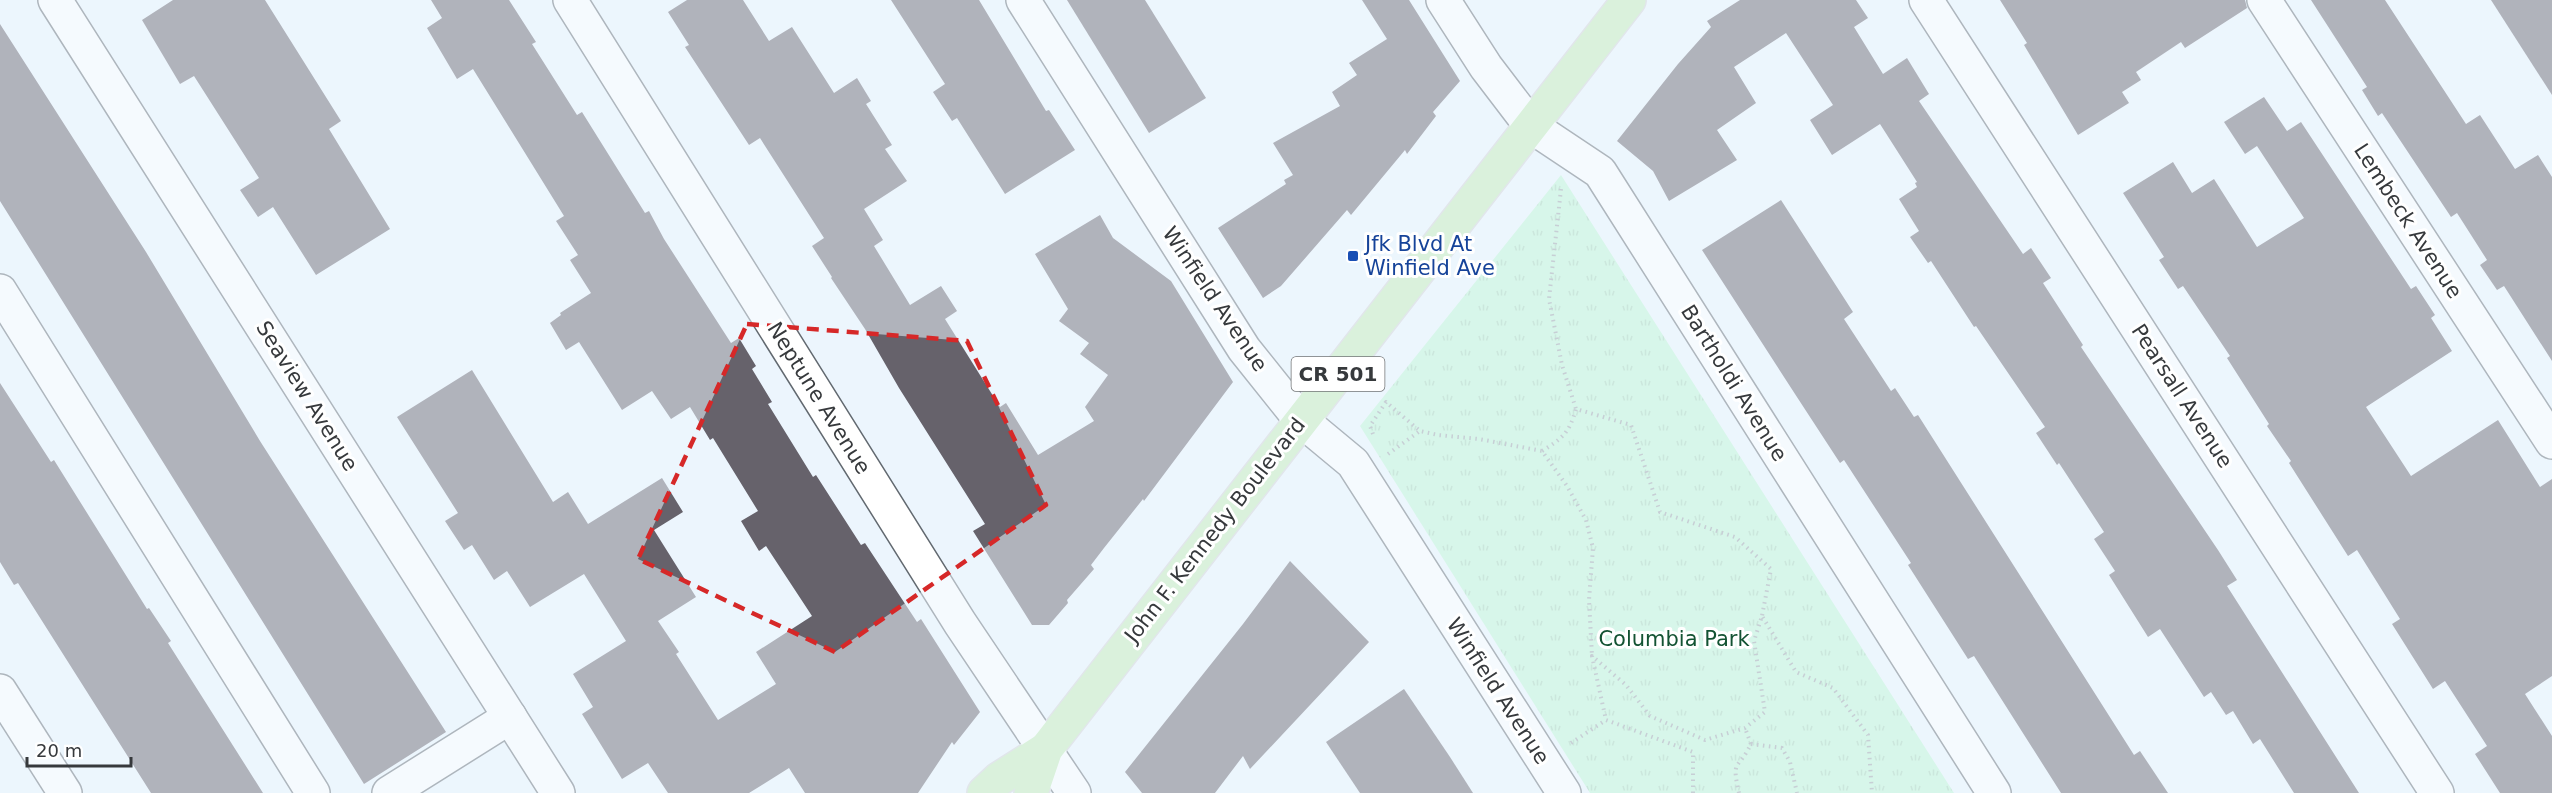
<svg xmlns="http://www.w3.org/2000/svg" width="2552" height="793" font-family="'DejaVu Sans',sans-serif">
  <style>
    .park { fill: url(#park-tufts) }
    .building { fill: #66626b }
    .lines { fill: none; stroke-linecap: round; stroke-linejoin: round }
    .minor-casing { stroke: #626970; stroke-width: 36 }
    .major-casing { stroke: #d3d3d4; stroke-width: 36 }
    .path { stroke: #999fa5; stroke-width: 4; stroke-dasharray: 1.5 4.5; stroke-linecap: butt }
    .minor { stroke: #fff; stroke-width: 33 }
    .major { stroke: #c3ebb4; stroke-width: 33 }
    .marked { fill: none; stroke: #d62828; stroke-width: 4.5; stroke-dasharray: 12 8; stroke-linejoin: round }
    .transit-dot { fill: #1a4fb4; stroke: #fff; stroke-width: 2 }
    .labels { text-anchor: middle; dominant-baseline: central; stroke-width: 6; stroke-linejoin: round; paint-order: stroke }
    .shield { fill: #fff; stroke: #727476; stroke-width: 1.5 }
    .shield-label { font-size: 20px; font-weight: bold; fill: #36393c }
    .street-label { font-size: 21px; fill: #36393c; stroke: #fff }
    .transit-label { font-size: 21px; fill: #164399; stroke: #fff; text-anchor: start }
    .park-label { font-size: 21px; fill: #135333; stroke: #fff }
  </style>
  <defs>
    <pattern id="park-tufts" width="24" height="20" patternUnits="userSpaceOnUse" patternTransform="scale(1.5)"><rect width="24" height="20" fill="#bdf6d2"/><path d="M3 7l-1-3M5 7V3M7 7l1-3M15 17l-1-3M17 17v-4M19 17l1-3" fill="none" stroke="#a3d4b5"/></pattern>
  </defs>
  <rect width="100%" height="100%" fill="#ecf5fd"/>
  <path class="park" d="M1561 175 1954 793H1590L1360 426Z"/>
  <g class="building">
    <path d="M173 0H265L341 121 329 129 390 229 316 275 273 207 258 217 240 190 259 178 194 76 180 84 142 20Z"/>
    <path d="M431 0H509L536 42 532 44 577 115 582 112 645 213 649 211 664 239 731 343 739 338 756 366 752 369 772 402 768 404 813 477 816 475 861 545 865 543 917 622 921 619 980 712 954 745 952 742 918 793H805L789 768 749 793H668L648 763 622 779 582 714 593 707 573 674 626 641 584 574 530 607 507 571 494 580 472 545 464 550 445 521 458 513 397 417 472 370 553 502 568 492 588 524 662 478 683 512 654 530 696 597 658 621 679 652 676 654 718 720 776 684 756 652 812 616 766 546 759 551 741 521 758 511 713 438 710 440 690 407 671 419 652 391 622 410 579 342 566 350 550 323 561 315 560 313 591 293 570 260 578 255 556 221 564 216 473 69 457 79 427 28 442 18Z"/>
    <path d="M687 0H743L769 41 792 27 834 93 857 78 871 101 866 104 892 145 885 149 907 181 864 209 883 240 874 246 910 305 941 286 957 311 945 319 1000 407 1006 403 1038 455 1094 421 1085 407 1108 375 1080 354 1089 343 1059 321 1068 309 1035 254 1100 215 1113 238 1171 281 1233 382 1144 501 1143 499 1104 548 1091 565 1094 569 1067 600 1068 603 1049 625H1032L973 531 985 524 899 388 865 329 831 278 832 277 812 246 824 238 760 138 749 145 685 47 689 45 668 12Z"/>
    <path d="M891 0H979L1046 111 1049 110 1075 150 1005 194 957 118 952 121 933 92 945 84Z"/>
    <path d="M1067 0H1145L1206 98 1149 133Z"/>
    <path d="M1362 0H1409L1460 81 1433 112 1436 116 1407 154 1405 150 1351 215 1347 210 1281 286 1263 298 1218 228 1286 184 1284 180 1293 175 1273 143 1340 106 1332 92 1357 75 1349 63 1387 39Z"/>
    <path d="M1740 0H1856L1868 18 1854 27 1883 74 1907 58 1929 94 1919 101 2023 254 2031 248 2051 278 2043 283 2083 345 2081 347 2218 550 2237 580 2227 586 2359 793H2294L2260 739 2253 744 2233 711 2226 715 2211 692 2204 697 2160 629 2148 637 2109 575 2115 571 2094 539 2104 532 2059 463 2057 465 2036 433 2045 427 1976 326 1974 327 1931 261 1928 263 1910 237 1919 231 1899 199 1917 187 1915 183 1917 182 1880 124 1832 155 1810 120 1833 105 1786 33 1734 67 1756 103 1717 130 1737 160 1669 201 1653 171 1617 141 1678 64 1711 27 1707 21Z"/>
    <path d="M2000 0H2245L2247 8 2185 48 2181 42 2136 72 2141 80 2122 92 2129 103 2078 135 2024 45 2027 43Z"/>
    <path d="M2311 0H2385L2466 124 2480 115 2515 169 2538 155 2552 177V361L2504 286 2497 290 2480 265 2487 260 2457 213 2451 217 2382 113 2378 116 2362 90 2367 87Z"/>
    <path d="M2491 0H2552V95Z"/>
    <path d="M0 24 146 252 260 441 446 732 364 784 0 201Z"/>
    <path d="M2264 97 2287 131 2301 122 2411 289 2416 286 2435 315 2431 318 2452 351 2366 407 2411 476 2498 420 2540 487 2552 479V676L2525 694 2552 736V793H2500L2475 754 2487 746 2445 681 2433 689 2392 624 2400 619 2357 550 2348 556 2289 463 2291 461 2267 426 2269 424 2227 358 2230 356 2183 286 2178 289 2159 260 2164 257 2123 193 2173 162 2192 193 2214 179 2257 247 2304 218 2257 146 2245 154 2224 122Z"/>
    <path d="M1781 200 1853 312 1844 319 1891 391 1895 388 1914 417 1918 415 2134 755 2140 751 2168 793H2061L1974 656 1968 659 1908 565 1911 563 1844 460 1840 463 1795 394 1702 250Z"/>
    <path d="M0 383 51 462 54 460 147 609 149 608 171 641 168 643 263 793H151L18 583 14 585 0 562Z"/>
    <path d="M1290 561 1369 642 1250 769 1243 756 1215 793H1142L1125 772 1243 624Z"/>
    <path d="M1404 689 1450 757 1473 793H1360L1326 742Z"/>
  </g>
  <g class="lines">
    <defs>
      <g id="minor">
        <path d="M55 0 558 793"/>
        <path d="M570 0 960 623 1074 793"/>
        <path d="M1023 0 1244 349 1300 419 1353 463 1564 793"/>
        <path d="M1443 0 1486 67 1531 126 1600 172 1994 793"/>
        <path d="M1926 0 2437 793"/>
        <path d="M2264 0 2552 442"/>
        <path d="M0 291 313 793"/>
        <path d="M0 691 65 793"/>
        <path d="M389 793 510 717"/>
      </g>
      <g id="major">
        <path d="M984 793 999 779 1046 749"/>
        <path d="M1031 793 1046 749 1629 0"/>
      </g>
    </defs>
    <use href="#minor" class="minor-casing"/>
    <use href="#major" class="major-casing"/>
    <g class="path">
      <path d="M1561 189 1549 299 1562 365 1576 409 1631 425 1660 512 1735 537 1771 569 1762 616"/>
      <path d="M1373 434 1370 426 1386 402 1420 431 1438 435 1479 439 1542 451 1567 486 1586 520 1593 548 1589 600 1592 656"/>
      <path d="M1542 451C1563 438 1569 433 1576 409"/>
      <path d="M1388 454 1420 431"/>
      <path d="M1571 743 1606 720"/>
      <path d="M1751 744 1782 748 1790 762 1797 793"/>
      <path d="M1693 793V752L1606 720 1592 656 1626 685 1650 716 1705 740 1745 728 1765 712 1754 641 1762 616 1796 672 1833 688 1868 735 1872 793"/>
      <path d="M1739 793C1731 758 1738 771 1751 744L1745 728"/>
    </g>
    <use href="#minor" class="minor"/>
    <use href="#major" class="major"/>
  </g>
  <path d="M0 0H2552V793H0ZM747 324 967 341 1046 505 835 652 638 559Z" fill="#ecf5fd" fill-opacity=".55" fill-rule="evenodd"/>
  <path class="marked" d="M747 324 967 341 1046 505 835 652 638 559Z"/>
  <rect class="transit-dot" x="1347" y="250" width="12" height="12" rx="3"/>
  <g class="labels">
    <rect class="shield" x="1291.5" y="357" width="93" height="34" rx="4.5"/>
    <g class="shield-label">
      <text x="1338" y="374">CR 501</text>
    </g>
    <g class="street-label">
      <text transform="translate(2408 221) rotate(57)">Lembeck Avenue</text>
      <text transform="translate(1215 299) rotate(56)">Winfield Avenue</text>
      <text transform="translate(1734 383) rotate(58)">Bartholdi Avenue</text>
      <text transform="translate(307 396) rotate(58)">Seaview Avenue</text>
      <text transform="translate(2182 396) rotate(57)">Pearsall Avenue</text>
      <text transform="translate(819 398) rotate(58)">Neptune Avenue</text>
      <text transform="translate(1215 530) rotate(-52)">John F. Kennedy Boulevard</text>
      <text transform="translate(1498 691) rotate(57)">Winfield Avenue</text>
    </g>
    <g class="transit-label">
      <text x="1365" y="244">Jfk Blvd At<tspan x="1365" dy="24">Winfield Ave</tspan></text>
    </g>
    <g class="park-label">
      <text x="1674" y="639">Columbia Park</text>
    </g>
  </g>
  <path d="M27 757v9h104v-9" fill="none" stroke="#36393c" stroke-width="3"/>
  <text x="36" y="757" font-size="18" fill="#36393c" stroke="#ffffff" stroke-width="4.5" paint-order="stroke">20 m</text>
</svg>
